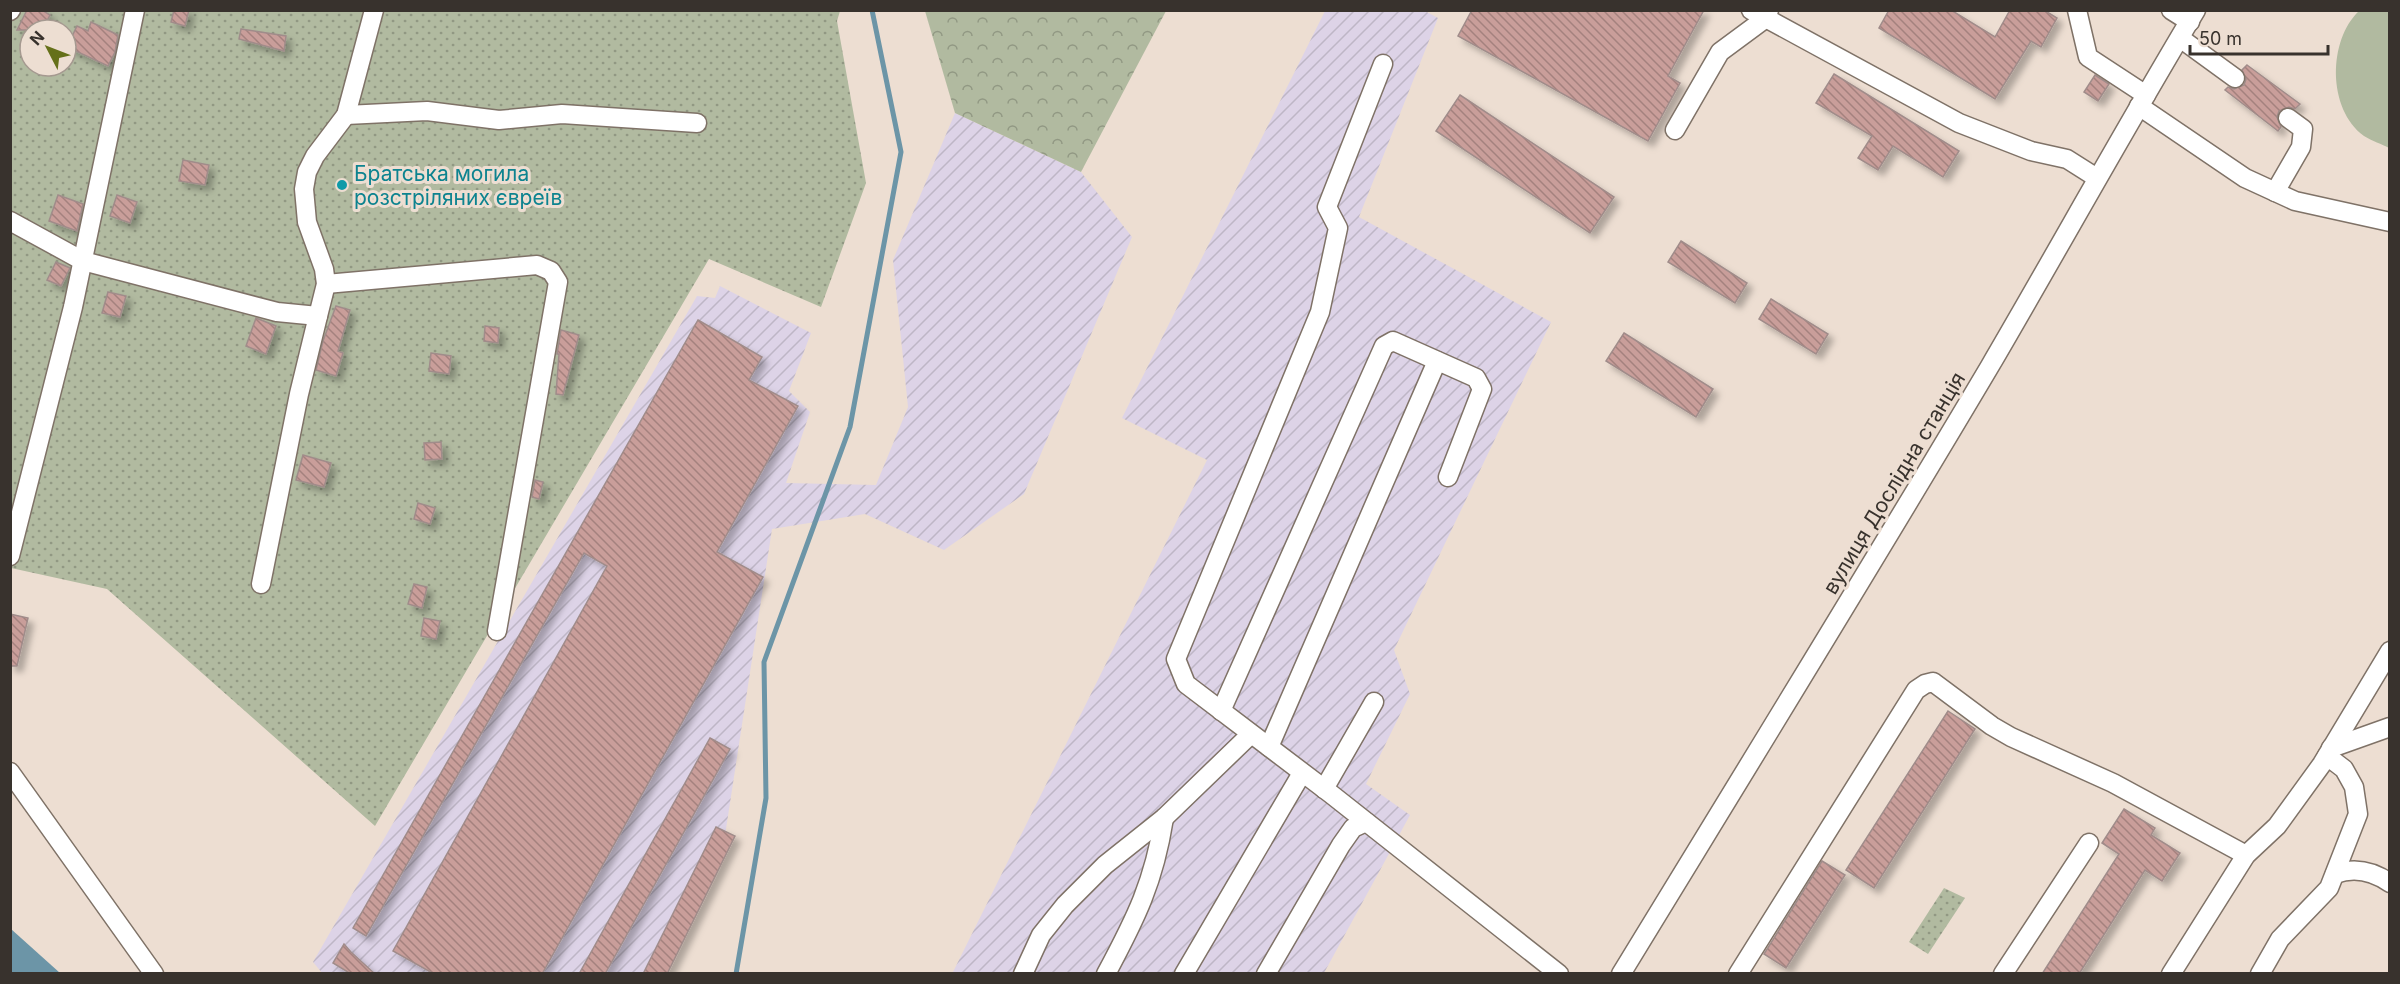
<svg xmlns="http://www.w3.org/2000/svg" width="2400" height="984" font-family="Inter,sans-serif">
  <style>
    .industrial { fill: url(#industrial-furrows) }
    .forest { fill: url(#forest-crowns) }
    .park { fill: url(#park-dots); fill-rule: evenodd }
    .pitch { fill: #b1baa0 }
    .water { fill: #6c95a7 }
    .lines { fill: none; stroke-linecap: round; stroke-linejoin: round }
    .stream { stroke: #6c95a7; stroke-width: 5 }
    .building { fill: url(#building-back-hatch); stroke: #a08c8a; stroke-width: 1.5; filter: url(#shadow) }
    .minor-casing { stroke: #7f7267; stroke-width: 21 }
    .minor { stroke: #fff; stroke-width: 18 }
    .culture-dot { fill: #0f9aa8; stroke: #edded2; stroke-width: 2 }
    .labels { text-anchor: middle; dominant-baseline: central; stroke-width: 6; stroke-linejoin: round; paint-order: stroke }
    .culture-label { font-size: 21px; fill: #0d838f; stroke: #edded2; text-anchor: start }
    .street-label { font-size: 21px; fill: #38322d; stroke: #edded2 }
  </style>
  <defs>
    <pattern id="industrial-furrows" width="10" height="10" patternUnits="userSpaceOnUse" patternTransform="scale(1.5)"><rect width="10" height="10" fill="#ddd3e7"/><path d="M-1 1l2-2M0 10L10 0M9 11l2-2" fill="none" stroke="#beb6c6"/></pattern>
    <pattern id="forest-crowns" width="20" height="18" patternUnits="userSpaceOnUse" patternTransform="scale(1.5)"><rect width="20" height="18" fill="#b1baa0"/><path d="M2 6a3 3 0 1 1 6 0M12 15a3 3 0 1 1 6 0" fill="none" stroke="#919883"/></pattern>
    <pattern id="park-dots" width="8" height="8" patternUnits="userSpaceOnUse" patternTransform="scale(1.5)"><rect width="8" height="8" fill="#b1baa0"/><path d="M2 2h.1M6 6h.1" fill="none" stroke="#919883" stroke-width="1.8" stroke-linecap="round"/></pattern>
    <pattern id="building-back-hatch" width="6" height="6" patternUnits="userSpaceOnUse" patternTransform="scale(1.5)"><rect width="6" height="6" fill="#c99e9a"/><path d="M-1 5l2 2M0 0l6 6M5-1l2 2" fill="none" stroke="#a4817e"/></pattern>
    <filter id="shadow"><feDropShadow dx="5.5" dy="5.5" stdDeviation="3" flood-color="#0004"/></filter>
  </defs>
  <rect width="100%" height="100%" fill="#edded2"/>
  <g class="industrial">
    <path d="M1325 11H1425L1438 18 1359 217 1551 322 1394 650 1410 694 1366 784 1410 815 1324 973 952 974 1207 460 1122 418Z"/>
    <path d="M955 113 1081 172 1132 237 1024 494 944 550 865 514 772 529 724 842 662 973 323 974 313 962 697 296 715 298 720 286 811 333 789 391 810 412 786 483 876 485 908 407 893 260Z"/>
  </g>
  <path class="forest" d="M925 11V10L1166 11 1081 172 955 113Z"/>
  <g class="park">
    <path d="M11 11H840L837 21 866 183 821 307 709 259 375 826 107 589 11 568ZM30 30H66V66H30Z"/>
    <path d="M1944 888 1965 898 1928 954 1909 942Z"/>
  </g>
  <path class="pitch" d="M2359 11H2389V148C2382 144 2372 141 2364 136 2327 109 2328 40 2359 11Z"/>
  <path class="water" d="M11 929 60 973H11Z"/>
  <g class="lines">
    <path class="stream" d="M736 974 766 798 764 662 850 427 901 152 872 10"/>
  </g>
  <g class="building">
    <path d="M27 10H42L50 15 42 30H17Z"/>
    <path d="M174 10H189L185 26 171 22Z"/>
    <path d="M1472 10H1704L1668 76 1680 83 1648 141 1458 36Z"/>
    <path d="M1889 10H1951L1995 37 2010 10H2044L2057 18 2041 47 2031 41 1995 99 1879 28Z"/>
    <path d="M91 22 118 35 115 52 108 66 67 47 77 26 88 31Z"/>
    <path d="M241 29 286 36 284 51 239 39Z"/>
    <path d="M2247 65 2300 104 2295 109 2289 107 2279 111 2277 117 2281 127 2278 131 2225 90 2228 87 2234 89 2244 85 2246 79 2242 70Z"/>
    <path d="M1834 74 1959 151 1943 177 1893 146 1878 170 1858 158 1872 136 1816 103Z"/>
    <path d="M2095 75 2109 84 2098 101 2084 92Z"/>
    <path d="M1460 95 1614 197 1590 233 1436 131Z"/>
    <path d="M183 160 209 165 205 185 179 181Z"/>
    <path d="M58 195 83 204 77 231 49 221Z"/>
    <path d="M117 195 137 202 130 223 110 216Z"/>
    <path d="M1681 241 1747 283 1735 303 1668 262Z"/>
    <path d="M56 262 70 268 61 286 47 280Z"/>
    <path d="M108 292 126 296 120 317 102 313Z"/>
    <path d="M1771 299 1828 334 1816 354 1759 319Z"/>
    <path d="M336 306 350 310 338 351 343 353 336 376 316 370 323 341Z"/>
    <path d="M256 318 276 326 266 354 246 346Z"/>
    <path d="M698 320 762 357 749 380 798 406 717 552 763 577 542 974H434L393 951 607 566 584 553 366 936 353 928Z"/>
    <path d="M485 326 499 328 498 343 484 341Z"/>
    <path d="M561 330 579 335 563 395 556 394 559 354H557Z"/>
    <path d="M1624 333 1713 389 1696 417 1606 361Z"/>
    <path d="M431 353 451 356 449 374 429 371Z"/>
    <path d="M441 442 442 459 425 460 424 443Z"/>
    <path d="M303 455 331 463 324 487 296 480Z"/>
    <path d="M535 480 543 482 539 499 532 497Z"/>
    <path d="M418 503 435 508 430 524 414 519Z"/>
    <path d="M414 584 427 587 422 608 408 604Z"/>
    <path d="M10 614 28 618 17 666H10Z"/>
    <path d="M424 618 440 621 436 639 421 636Z"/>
    <path d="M1948 711 1975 729 1874 888 1846 870Z"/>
    <path d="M710 738 730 749 605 974H579Z"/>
    <path d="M2124 809 2155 828 2151 835 2180 853 2162 881 2145 870 2079 974H2042L2119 854 2102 843Z"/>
    <path d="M716 827 735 836 667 974H643Z"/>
    <path d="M1822 861 1845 875 1786 968 1764 954Z"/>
    <path d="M344 944 351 952 375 974H351L333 963Z"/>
  </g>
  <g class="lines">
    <defs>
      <g id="minor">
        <path d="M1751 10 1959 123 2031 151 2067 159 2097 178"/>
        <path d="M2077 10 2088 57 2146 95"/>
        <path d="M2171 10 2190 22"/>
        <path d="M10 11 11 10"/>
        <path d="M2180 38 2235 78"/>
        <path d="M1383 64 1327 207 1338 228 1320 312 1176 659 1186 684 1331 794 1559 974"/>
        <path d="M2139 106 2245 178 2295 201 2390 222"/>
        <path d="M346 115 427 111 499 120 562 114 697 123"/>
        <path d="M1675 130 1720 52 1766 18 1769 10"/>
        <path d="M2275 192 2301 147 2303 129 2288 118"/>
        <path d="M10 221 83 261 277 312 318 316 326 284 324 269 307 222 304 189 307 172 315 156 346 115 374 10"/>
        <path d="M326 284 537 265 551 271 558 282 497 631"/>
        <path d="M10 556 73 307 135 10"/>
        <path d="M261 584 299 394 318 316"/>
        <path d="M1221 711 1384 346 1393 341 1476 378 1482 389 1448 477"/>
        <path d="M1269 747 1437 361"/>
        <path d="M2331 748 2390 727"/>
        <path d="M10 772 154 974"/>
        <path d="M1324 789 1374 702"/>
        <path d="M2335 874C2354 867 2373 871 2390 883"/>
        <path d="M1023 974 1041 935 1065 905 1105 865 1164 818 1251 734"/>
        <path d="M1106 974C1136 918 1154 882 1164 818"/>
        <path d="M1184 974 1302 773"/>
        <path d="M1266 974 1341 845 1353 828 1366 822"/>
        <path d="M1621 974C1745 771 1869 570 1990 366 2059 248 2125 128 2196 10"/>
        <path d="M1738 974 1916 690 1925 684 1933 682 1992 726 2011 737 2113 783 2246 855"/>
        <path d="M2003 974 2089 843"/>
        <path d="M2171 974 2246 855 2277 826 2322 764 2390 651"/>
        <path d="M2260 974 2280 939 2329 888 2358 814 2354 787 2344 769 2327 756"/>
      </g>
    </defs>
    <use href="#minor" class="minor-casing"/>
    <use href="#minor" class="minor"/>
  </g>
  <circle class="culture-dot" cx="342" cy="185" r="6"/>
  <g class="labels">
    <g class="culture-label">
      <text x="354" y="173">Братська могила<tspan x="354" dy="24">розстріляних євреїв</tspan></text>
    </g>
    <g class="street-label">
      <text transform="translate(1894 483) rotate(-59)">вулиця Дослідна станція</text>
    </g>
  </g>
  <rect width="2400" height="984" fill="none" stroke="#38322d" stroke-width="24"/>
  <g transform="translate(48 48) rotate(312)"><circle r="28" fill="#edded2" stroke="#a59990" stroke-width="1.5"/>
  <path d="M0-4.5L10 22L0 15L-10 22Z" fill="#657019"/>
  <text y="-9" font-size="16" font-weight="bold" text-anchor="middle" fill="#38322d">N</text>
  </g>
  <path d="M2190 45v9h138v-9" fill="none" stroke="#38322d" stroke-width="3"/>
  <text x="2199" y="45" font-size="18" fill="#38322d" stroke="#edded2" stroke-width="4.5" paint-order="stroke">50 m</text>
</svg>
